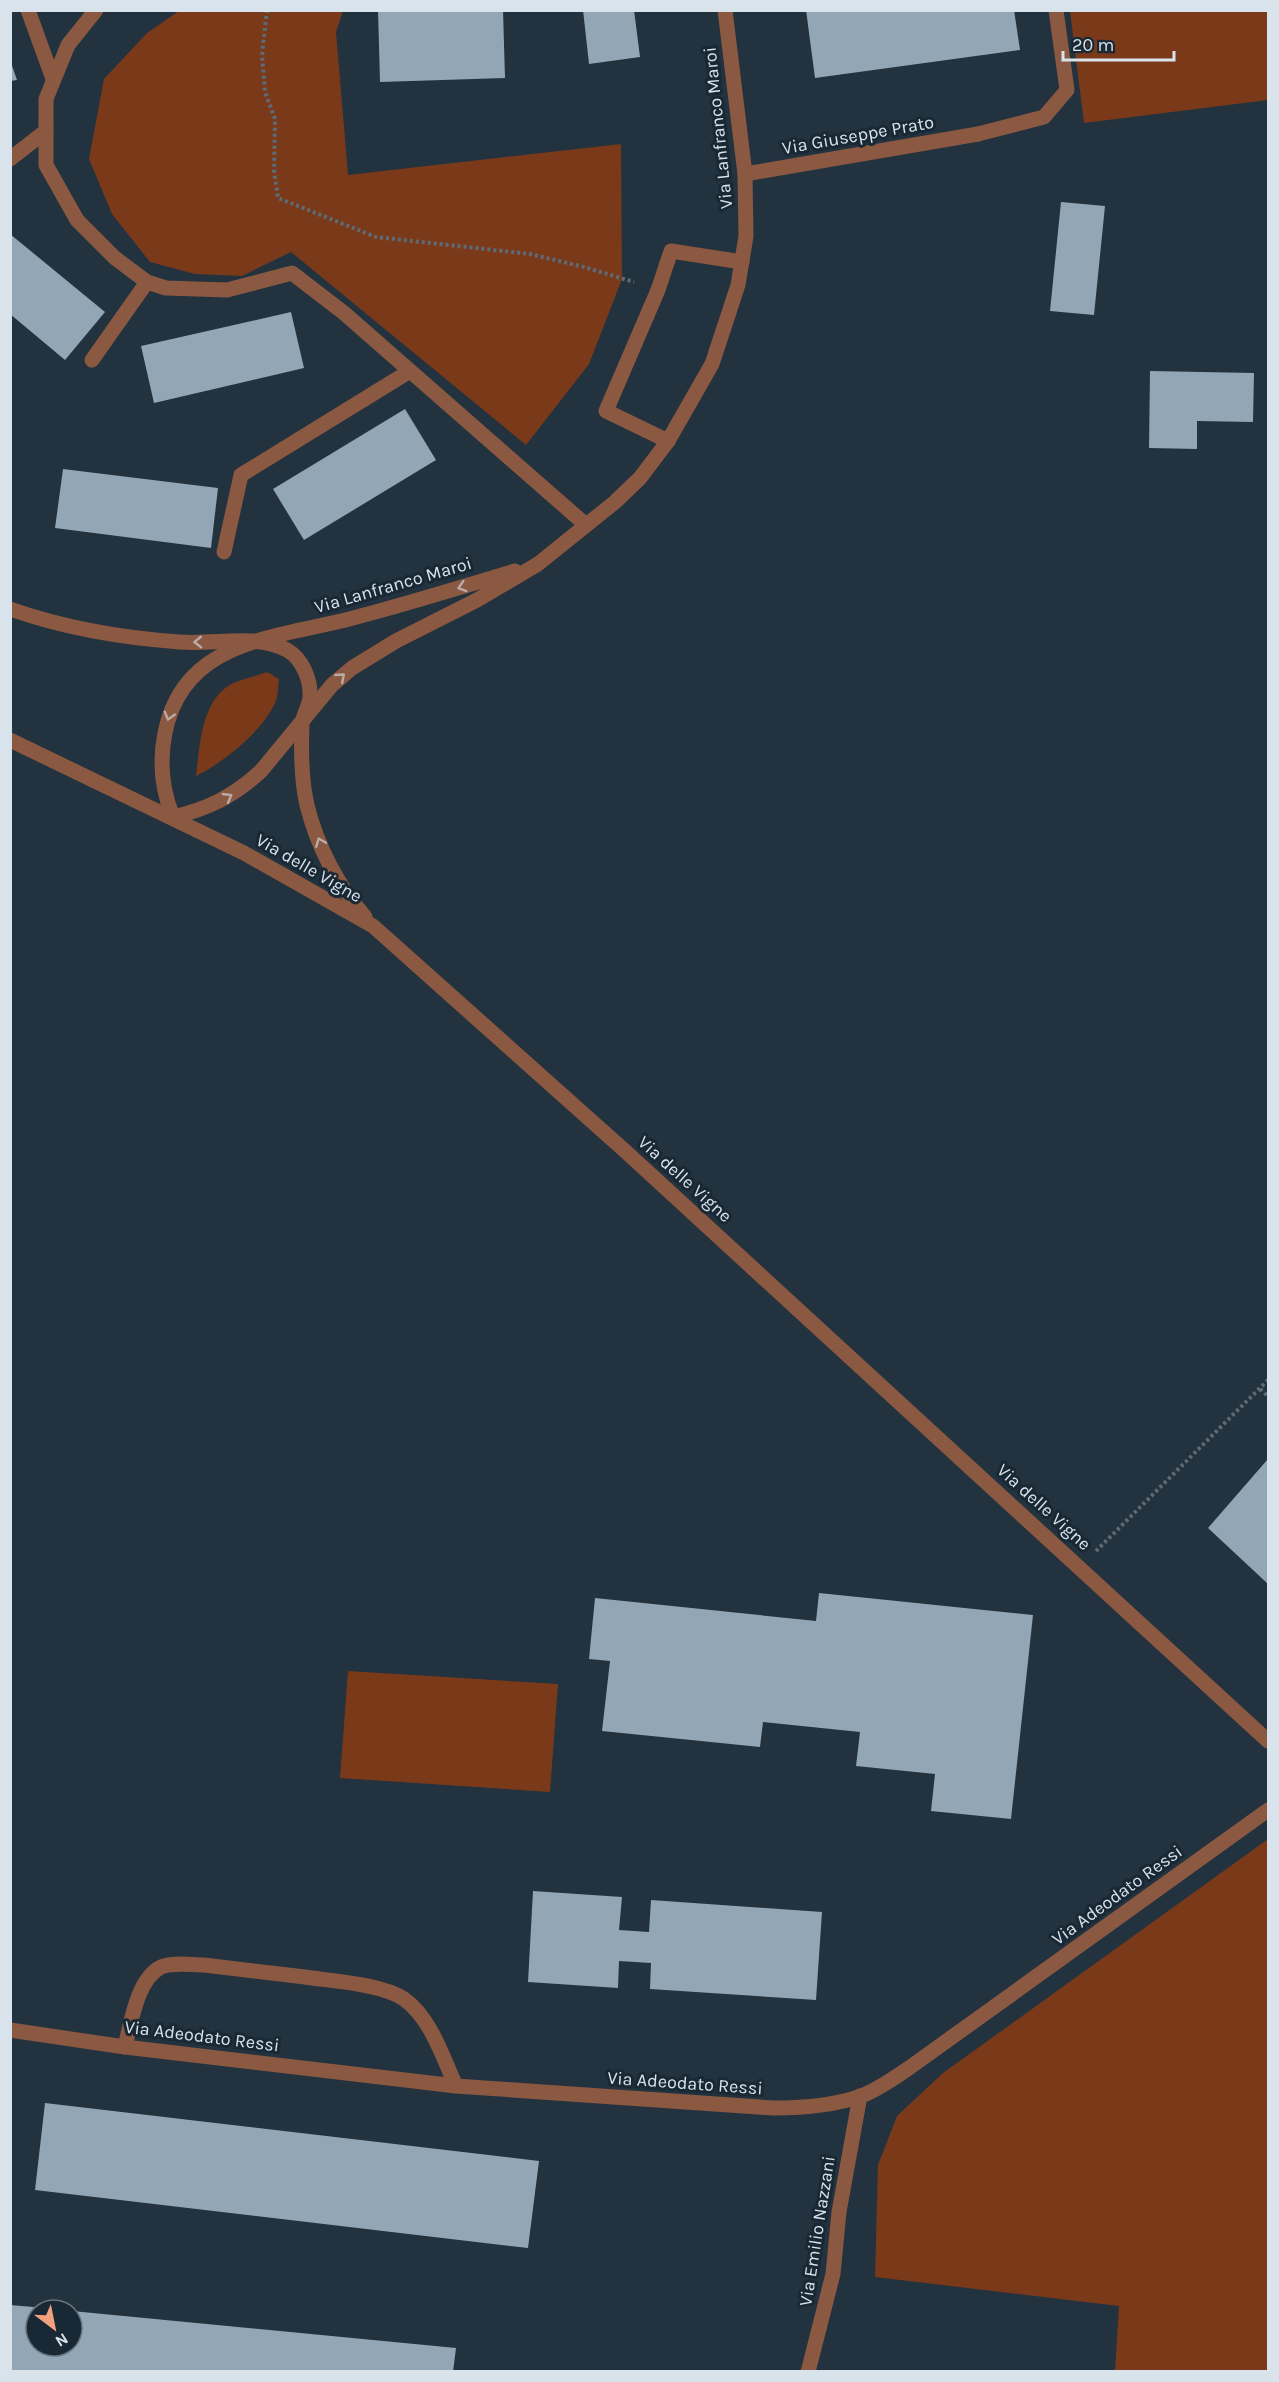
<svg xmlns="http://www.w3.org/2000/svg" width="1279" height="2382" font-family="Karla,sans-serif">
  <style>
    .green { fill: #7a3a19 }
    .building { fill: #93a6b5 }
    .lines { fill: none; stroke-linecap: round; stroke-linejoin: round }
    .path { stroke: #5d6b76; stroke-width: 4; stroke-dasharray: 3 3; stroke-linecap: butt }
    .service { stroke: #8b5841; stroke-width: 15 }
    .pedestrian { stroke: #8b5841; stroke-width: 15 }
    .minor { stroke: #8b5841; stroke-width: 15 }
    .oneway { stroke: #baaba7 }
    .labels { text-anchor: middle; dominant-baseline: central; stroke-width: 6; stroke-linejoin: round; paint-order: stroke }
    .street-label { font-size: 18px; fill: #d9e3eb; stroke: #182834 }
  </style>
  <rect width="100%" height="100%" fill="#22323e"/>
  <g class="green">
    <path d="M179 11H343L336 32 348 175 621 144 622 279 589 364 526 445 291 252 242 276 195 274 150 262 112 214 89 159 104 79 147 33Z"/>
    <path d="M1070 11H1268V100L1084 123Z"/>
    <path d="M267 672 279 679C278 685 278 692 277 698 267 728 223 763 196 776 200 745 201 696 236 682 246 678 257 676 267 672Z"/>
    <path d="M348 1671 558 1684 550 1792 340 1778Z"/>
    <path d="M1268 1839V2371H1115L1119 2306 875 2277 878 2165 897 2116 943 2073Z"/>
  </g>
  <g class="building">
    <path d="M378 10H503L505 78 380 82Z"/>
    <path d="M583 10H634L640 57 589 64Z"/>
    <path d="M806 10H1014L1020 50 815 78Z"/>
    <path d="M10 60 17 80 10 81Z"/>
    <path d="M1061 202 1105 206 1094 315 1050 311Z"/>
    <path d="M10 234 105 312 65 360 10 314Z"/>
    <path d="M291 312 304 368 154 403 141 346Z"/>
    <path d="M1150 371 1254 373 1253 422 1197 421V449L1149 448Z"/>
    <path d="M405 409 436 460 304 540 273 489Z"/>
    <path d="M63 469 218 488 211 548 55 528Z"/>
    <path d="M1268 1459V1584L1208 1528Z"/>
    <path d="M819 1593 1033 1615 1011 1819 931 1811 935 1774 856 1766 860 1732 763 1722 760 1747 602 1731 610 1661 589 1659 595 1598 816 1621Z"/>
    <path d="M533 1891 622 1897 619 1930 649 1932 651 1900 822 1912 816 2000 650 1989 651 1963 619 1961 618 1988 528 1982Z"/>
    <path d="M45 2103 539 2161 528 2248 35 2190Z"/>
    <path d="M10 2305 45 2308 36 2310V2346H72V2311L456 2348 453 2372H10Z"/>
  </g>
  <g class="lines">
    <g class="path">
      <path d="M267 10 262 55 265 92 275 119 274 171 278 198 376 237 530 254 584 267 634 282"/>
      <path d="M1260 1389 1268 1396"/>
      <path d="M1096 1551 1268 1380"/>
    </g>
    <g class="service">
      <path d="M668 441 606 411 658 290 671 251 742 262"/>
      <path d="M125 2047C131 2023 137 1979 161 1967 173 1962 191 1965 204 1965 237 1969 271 1973 305 1977 332 1981 382 1984 404 1999 431 2018 443 2058 456 2086"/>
    </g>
    <path class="pedestrian" d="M978 134 1044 117 1067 90 1056 10"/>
    <g class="minor">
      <path d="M28 10 53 79"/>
      <path d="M96 10 68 45 46 99V165L77 220 115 258 147 282 166 288 227 290 292 273 344 313 586 525"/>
      <path d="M10 159 46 131"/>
      <path d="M745 174 978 134"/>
      <path d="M92 360 147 282"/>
      <path d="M224 552 241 475 410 371"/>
      <path d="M10 609C64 628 123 638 180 642 216 645 254 633 287 650 303 659 311 681 310 697 309 707 303 715 302 724 301 750 301 780 307 805 317 846 338 886 365 917"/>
      <path d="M10 740 244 853 373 926 624 1150 1268 1741"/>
      <path d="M173 817C208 809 234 796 261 771L332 685 352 668 396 641 477 600 538 564 615 502 640 478 668 441 712 364 738 285 746 236 745 174 725 10"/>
      <path d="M173 817C162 790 159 762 165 733 183 639 278 638 353 618 407 604 461 587 515 571"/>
      <path d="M10 2030 125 2047 456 2086 773 2108C801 2108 833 2106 861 2096 878 2090 894 2078 909 2068L1268 1810"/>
      <path d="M808 2372 833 2274 839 2212 860 2096"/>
    </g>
  </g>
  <defs><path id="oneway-chevron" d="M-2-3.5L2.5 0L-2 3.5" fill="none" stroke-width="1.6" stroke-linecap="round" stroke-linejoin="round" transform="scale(1.5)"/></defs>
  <g class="oneway">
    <use href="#oneway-chevron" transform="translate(462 587) rotate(163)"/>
    <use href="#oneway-chevron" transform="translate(198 642) rotate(179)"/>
    <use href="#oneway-chevron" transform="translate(341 677) rotate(-41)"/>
    <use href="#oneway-chevron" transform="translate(169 716) rotate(106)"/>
    <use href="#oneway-chevron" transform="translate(228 797) rotate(-30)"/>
    <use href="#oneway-chevron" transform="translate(320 842) rotate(-112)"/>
  </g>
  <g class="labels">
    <g class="street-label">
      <text transform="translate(718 128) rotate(-96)">Via Lanfranco Maroi</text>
      <text transform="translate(858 135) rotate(-10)">Via Giuseppe Prato</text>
      <text transform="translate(393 585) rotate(-16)">Via Lanfranco Maroi</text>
      <text transform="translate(309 868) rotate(30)">Via delle Vigne</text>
      <text transform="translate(685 1179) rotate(42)">Via delle Vigne</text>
      <text transform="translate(1044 1507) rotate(42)">Via delle Vigne</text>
      <text transform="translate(1117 1895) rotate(-36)">Via Adeodato Ressi</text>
      <text transform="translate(202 2036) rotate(7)">Via Adeodato Ressi</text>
      <text transform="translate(685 2083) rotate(4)">Via Adeodato Ressi</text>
      <text transform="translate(817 2231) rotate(-81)">Via Emilio Nazzani</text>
    </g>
  </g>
  <rect width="1279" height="2382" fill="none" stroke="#d9e3eb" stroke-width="24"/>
  <g transform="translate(54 2328) rotate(148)"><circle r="28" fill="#182834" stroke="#65737d" stroke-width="1.5"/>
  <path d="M0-4.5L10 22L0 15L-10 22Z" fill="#f1a17d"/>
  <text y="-9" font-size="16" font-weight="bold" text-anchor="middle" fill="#d9e3eb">N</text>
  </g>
  <path d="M1063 51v9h111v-9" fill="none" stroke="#d9e3eb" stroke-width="3"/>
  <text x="1072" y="51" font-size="18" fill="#d9e3eb" stroke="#182834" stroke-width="4.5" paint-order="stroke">20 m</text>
</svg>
